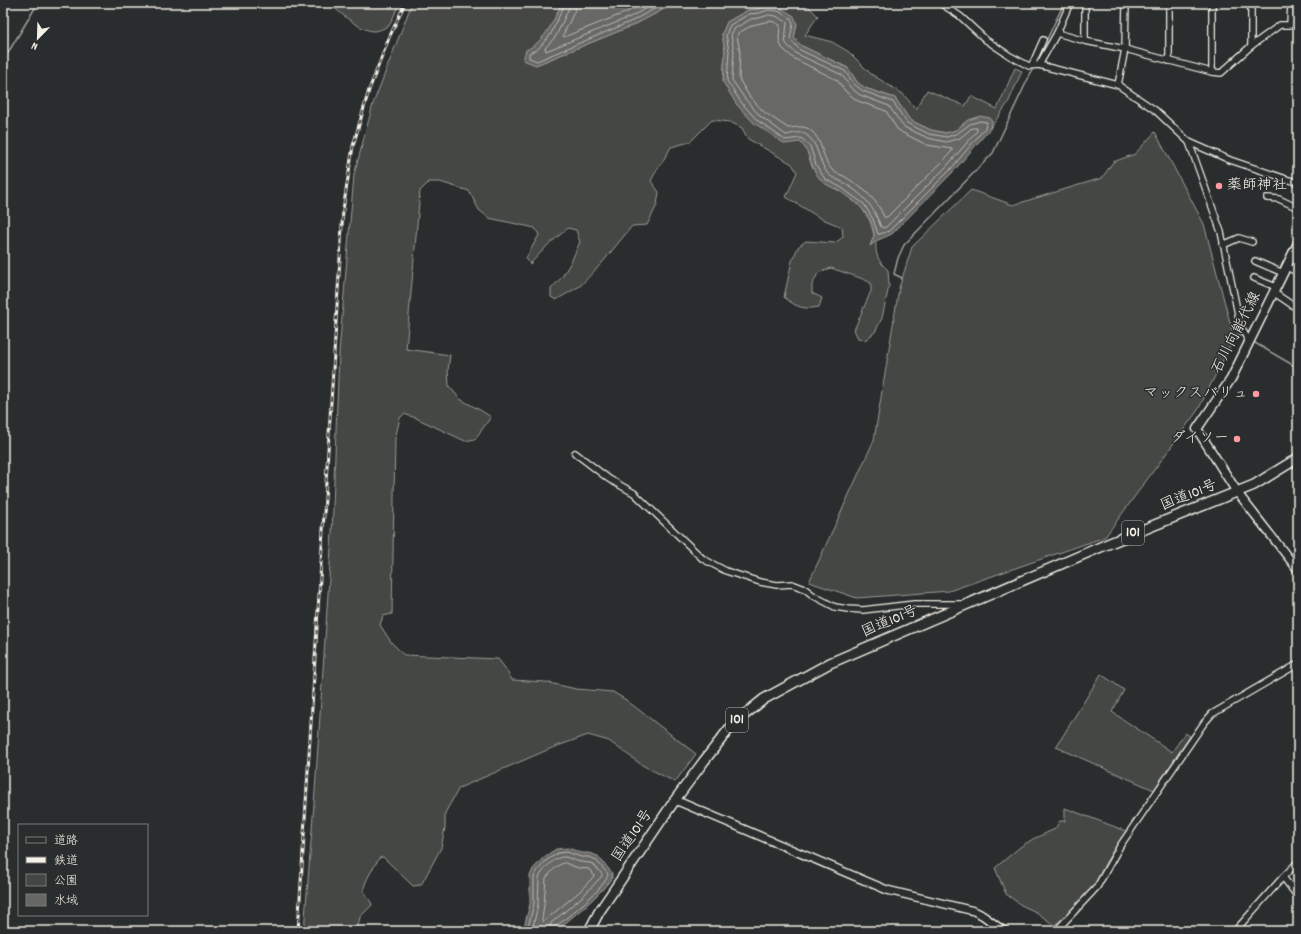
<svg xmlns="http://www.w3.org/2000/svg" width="1301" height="934" font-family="Dekko,'Klee One',sans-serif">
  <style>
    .green { fill: #444645; stroke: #9c9c96 }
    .water { fill: #676866; stroke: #9f9f9a }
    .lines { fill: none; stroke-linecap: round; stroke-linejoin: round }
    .shore { stroke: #bcbab4; stroke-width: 1 }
    .stream { stroke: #9f9f9a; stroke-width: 1.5 }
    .minor-casing { stroke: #f4f1e8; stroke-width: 8 }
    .tertiary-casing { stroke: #f4f1e8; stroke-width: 10 }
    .secondary-casing { stroke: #f4f1e8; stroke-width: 11 }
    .trunk-casing { stroke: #f4f1e8; stroke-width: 12 }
    .minor { stroke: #2a2d2e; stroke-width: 5.5 }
    .tertiary { stroke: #2a2d2e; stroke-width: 7 }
    .secondary { stroke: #2a2d2e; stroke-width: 8 }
    .trunk { stroke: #2a2d2e; stroke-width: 9 }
    .rail-casing { stroke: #f4f1e8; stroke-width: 3 }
    .rail { stroke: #2a2d2e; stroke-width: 1.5; stroke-dasharray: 4.5; stroke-linecap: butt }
    .poi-dot { fill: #ff9aa2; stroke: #2a2d2e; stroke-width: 1.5 }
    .labels { text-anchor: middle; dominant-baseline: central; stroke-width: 3; stroke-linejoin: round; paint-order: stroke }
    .shield { fill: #2a2d2e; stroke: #b7b6b0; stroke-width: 1 }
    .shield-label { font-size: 14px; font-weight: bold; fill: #f4f1e8 }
    .poi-label { font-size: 15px; fill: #f4f1e8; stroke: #2a2d2e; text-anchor: end }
    .street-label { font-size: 15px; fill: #f4f1e8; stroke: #2a2d2e }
  </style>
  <rect width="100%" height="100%" fill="#2a2d2e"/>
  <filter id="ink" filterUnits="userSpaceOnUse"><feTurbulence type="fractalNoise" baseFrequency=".025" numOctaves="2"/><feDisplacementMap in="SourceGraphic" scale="8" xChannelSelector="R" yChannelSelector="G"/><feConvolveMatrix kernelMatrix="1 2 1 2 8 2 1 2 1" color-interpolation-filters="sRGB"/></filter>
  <g filter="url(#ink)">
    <g class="green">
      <path d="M329 3H400L389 26C384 28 379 31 374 31 360 31 339 12 329 3Z"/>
      <path d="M412 3H562L548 32 535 46 536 65 634 25 666 8 671 3H805L818 16 805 35 832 42 849 52 871 74 903 94 916 109 927 90 965 106 971 96 997 109 1015 68 1022 71 1008 103 989 130 992 122 968 120 956 130 946 133 931 130 910 120 895 98 865 88 857 82 848 68 802 46 794 38 797 24 768 6 758 9 748 10 727 22 722 34 725 51 723 82 800 142 806 148 812 167 840 191 861 207 870 221 874 235 871 245 876 241C875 255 878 261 888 270L889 286 882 318 875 332 865 340 858 338 854 330 871 291V283C858 276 844 273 831 268L818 273 812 285V293L822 298 819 307C803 310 796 307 784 297L792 261 798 247 806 241 835 243 843 237 842 227 820 218 786 197 797 172 792 164 748 139 742 128 730 122 712 120 690 142 671 147C665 159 656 169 651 181L659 192 657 205 647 225 632 226 602 263 580 286 556 300 551 297V289L562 277 571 262 580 242 576 230 568 228 548 245 530 264 526 258 539 235 535 228 489 218 479 210 469 191 440 182H429L420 191 406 349 450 355 448 370 449 386 460 399 480 410 491 417 475 439 465 441 416 418 404 414 400 418 395 439 392 614 383 616 380 625 391 642 404 655 498 659 505 668 512 680 545 682 576 689 613 692 626 700 696 754 675 782 642 765 609 741 588 735 552 748 459 788 445 813V828L441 848 421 885 413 886 383 857 379 858C375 866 362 884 364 892 366 897 371 900 372 905L360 917 357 931H304L315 791 332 533 339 353 354 175 373 104Z"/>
      <path d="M1155 132 1204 224 1234 338 1198 410 1105 537 949 591 857 598 809 582 874 440 899 288 912 247 971 190 1013 205 1102 178 1113 162 1135 154Z"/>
      <path d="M1101 674 1124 690 1112 712 1172 752 1185 733 1190 736 1154 790 1056 747Z"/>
      <path d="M1065 808 1126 831 1106 862 1094 886 1066 917 1054 925 1036 912 1021 905 1006 894 995 868 1020 847 1033 839 1055 829 1060 821H1065Z"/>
    </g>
    <g class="water">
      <path d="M562 3H671L666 8 634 25 536 65 523 60 526 50C547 40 552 22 562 3Z"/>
      <path d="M768 6 779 7 794 16 797 24 794 38 802 46 848 68 857 82 865 88 895 98 910 120 931 130 946 133 956 130 968 120 980 116 990 118 992 122 989 130 953 172 892 234 876 241 870 246C871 242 874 237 874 234 873 214 854 199 838 190 833 188 826 185 822 181 810 170 812 153 800 142L785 144 754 123 737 105 723 82 725 51 722 34 727 22 748 10 758 9Z"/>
      <path d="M568 848 582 853H589L598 856 612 873V878L603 889 589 903 556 931H523L530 904V876L533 869 544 857 556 849Z"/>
    </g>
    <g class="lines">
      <g class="shore">
        <path d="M565 3 551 34 538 49 529 53V58L537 61 632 21 665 3"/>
        <path d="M570 3 569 8 556 36 545 48 546 51 630 17 656 3"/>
        <path d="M576 3 575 10 563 35 564 37 627 12 643 3"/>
        <path d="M769 10 778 11 791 18 793 24 790 39 800 50 845 71 854 84 863 91 893 102 907 123 929 134 947 137 958 133 970 124 980 121 987 122 985 128 950 170 889 231 880 234H878L873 219 864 204 842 188 825 179 816 165 810 146 801 138 785 140 757 120 741 102 727 81 729 51 726 35 730 25 749 14 759 13Z"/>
        <path d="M769 15 776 16 787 22 785 41 787 45 797 54 842 75 851 88 860 95 889 106 902 125 906 128 928 138 946 142 960 138 972 128H977V131L947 166 886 227 883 228 881 227C873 205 864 195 844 183 839 180 832 178 828 174 818 162 819 142 805 134 799 131 792 134 786 135L760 116 745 99 732 80 734 51 731 35 734 29 751 19 759 18Z"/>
        <path d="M770 21 774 22 780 25 779 38 780 44 783 49 793 58 837 80 846 92 858 101 886 111 897 129 903 133 927 145 952 149V151L942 162 887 217H884C877 199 863 188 847 178 843 175 837 174 833 171 820 159 825 140 809 129 802 125 795 128 788 128L764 112 749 96 739 79 740 52 737 36 738 33 753 25Z"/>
        <path d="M565 863 578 868 589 869 594 876 579 892 543 922 542 920 544 905 546 878 554 869 561 864Z"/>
        <path d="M527 931 534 904V877L537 871 547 860 558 853 567 852 581 857H589L596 860 608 874C608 886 566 918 555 927L554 931"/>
        <path d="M532 931 538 905 539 878C543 869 555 856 565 857 570 858 575 861 581 862 585 863 589 862 593 864L602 874V876L583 896 551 923 549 931"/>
      </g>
      <g class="stream">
        <path d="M1041 52 1064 3"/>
        <path d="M3 61 35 8"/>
        <path d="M3 88 8 91 3 99"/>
        <path d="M902 278 894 274 898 258 904 245 993 153 1033 68"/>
        <path d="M1232 333 1242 336"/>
        <path d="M1255 343 1298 368"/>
      </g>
      <defs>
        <g id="minor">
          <path d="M940 3 960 16 986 40 1010 56 1029 66 1039 65 1118 85 1155 110 1189 142 1230 160 1298 183"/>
          <path d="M1212 3V72"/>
          <path d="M1057 33 1085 41 1125 49 1212 72 1221 73 1251 46 1280 25H1290L1291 3"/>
          <path d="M1085 41V3"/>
          <path d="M1251 46V3"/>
          <path d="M1169 61V3"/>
          <path d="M1032 65 1043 40"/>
          <path d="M1039 65 1057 33 1070 3"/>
          <path d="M1118 85 1125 49 1126 3"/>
          <path d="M1189 142 1221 232 1240 324 1249 343"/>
          <path d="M1267 198 1279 199 1298 208"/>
          <path d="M1223 245 1239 238 1252 242"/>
          <path d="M1255 261 1283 273"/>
          <path d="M1286 266 1298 273"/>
          <path d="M1254 278 1276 287"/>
          <path d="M1273 292 1298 309"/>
          <path d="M575 453 609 479 634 493 703 559 726 571 760 582 777 585 792 584 805 589 814 596 835 607 848 609 863 610 914 604H964"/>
          <path d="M1283 877 1298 897"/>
          <path d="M1056 931 1097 887 1120 846 1204 723 1212 714 1298 664"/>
          <path d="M1235 931 1284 876 1298 862"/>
        </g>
        <g id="tertiary">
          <path d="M1237 492 1298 570"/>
          <path d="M675 800 887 890 974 911 982 915 1004 931"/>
        </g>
        <path id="secondary" d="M1237 492 1197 429 1231 379 1298 243"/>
        <path id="trunk" d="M589 931 599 912 675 800 704 761 733 724 764 699 830 663 1110 543 1254 485 1298 458"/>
      </defs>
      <use href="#minor" class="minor-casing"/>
      <use href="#tertiary" class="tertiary-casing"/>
      <use href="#secondary" class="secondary-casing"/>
      <use href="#trunk" class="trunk-casing"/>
      <use href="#minor" class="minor"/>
      <use href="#tertiary" class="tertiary"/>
      <use href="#secondary" class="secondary"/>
      <use href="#trunk" class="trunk"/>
      <defs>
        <path id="rail" d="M298 931 343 210 353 146 369 90 389 38 405 3"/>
      </defs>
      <use href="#rail" class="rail-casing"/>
      <use href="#rail" class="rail"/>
    </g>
  </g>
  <g class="poi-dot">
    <circle cx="1219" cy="186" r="4"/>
    <circle cx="1256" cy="394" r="4"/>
    <circle cx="1237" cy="439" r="4"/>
  </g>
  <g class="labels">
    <g class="shield">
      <rect x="1122" y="521" width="22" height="24" rx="3"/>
      <rect x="726" y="708" width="22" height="24" rx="3"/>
    </g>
    <g class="shield-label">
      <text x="1133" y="533">101</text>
      <text x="737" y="720">101</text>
    </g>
    <g class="poi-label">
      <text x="1227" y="186" text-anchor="start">薬師神社</text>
      <text x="1248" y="394">マックスバリュ</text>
      <text x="1229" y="439">ダイソー</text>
    </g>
    <g class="street-label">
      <text transform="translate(1237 333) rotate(-63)">石川向能代線</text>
      <text transform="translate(1189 496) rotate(-22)">国道101号</text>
      <text transform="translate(890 622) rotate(-23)">国道101号</text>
      <text transform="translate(633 836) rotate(-56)">国道101号</text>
    </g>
  </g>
  <rect width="1301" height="934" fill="none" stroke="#2a2d2e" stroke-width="16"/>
  <rect x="8" y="8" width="1285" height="918" fill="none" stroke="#f4f1e8" stroke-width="1.5" filter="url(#ink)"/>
  <rect x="18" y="824" width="130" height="92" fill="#2a2d2e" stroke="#7b7b78"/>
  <rect x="26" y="837" width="20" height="6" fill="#2a2d2e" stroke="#7b7b78"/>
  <text x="54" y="844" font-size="12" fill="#f4f1e8">道路</text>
  <rect x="26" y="857" width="20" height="6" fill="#f4f1e8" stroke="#7b7b78"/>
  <text x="54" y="864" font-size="12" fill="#f4f1e8">鉄道</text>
  <rect x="26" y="874" width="20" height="12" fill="#444645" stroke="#7b7b78"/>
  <text x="54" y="884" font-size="12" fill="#f4f1e8">公園</text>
  <rect x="26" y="894" width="20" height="12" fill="#676866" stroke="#7b7b78"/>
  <text x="54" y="904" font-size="12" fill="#f4f1e8">水域</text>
  <g transform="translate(38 38) rotate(203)" stroke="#2a2d2e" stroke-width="3" paint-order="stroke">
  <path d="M0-3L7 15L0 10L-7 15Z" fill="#f4f1e8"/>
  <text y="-6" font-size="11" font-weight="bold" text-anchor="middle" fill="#f4f1e8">N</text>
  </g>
</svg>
